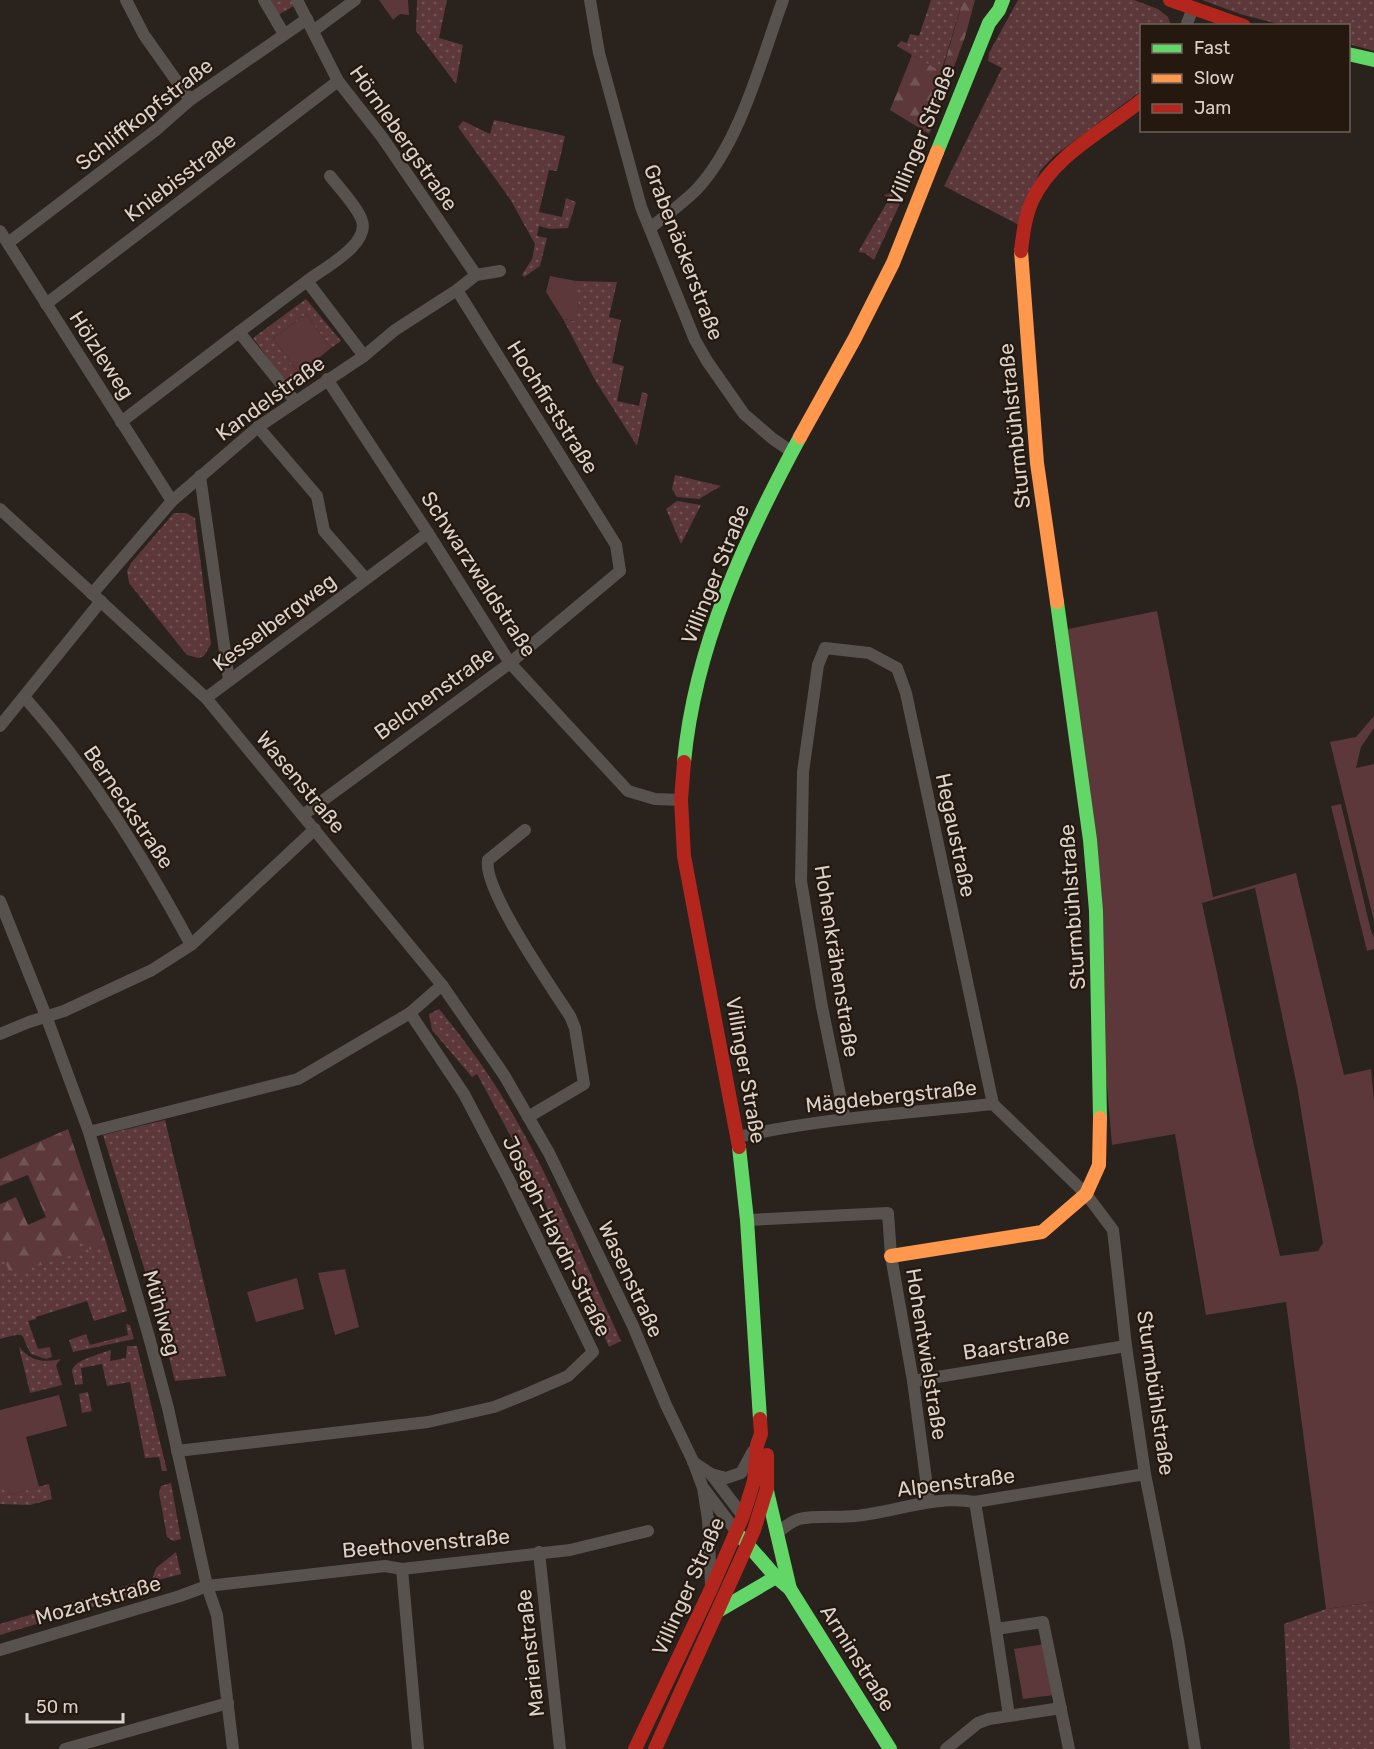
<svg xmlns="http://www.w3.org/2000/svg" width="1374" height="1749" font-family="Rubik,sans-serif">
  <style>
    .grass { fill: url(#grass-dots) }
    .forest { fill: url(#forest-firs) }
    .green { fill: #5c383a; fill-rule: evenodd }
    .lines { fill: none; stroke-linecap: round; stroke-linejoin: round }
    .street { stroke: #58524e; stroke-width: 12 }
    .fast { stroke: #63d668; stroke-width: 14 }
    .slow { stroke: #ff974d; stroke-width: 14 }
    .jam { stroke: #b3261e; stroke-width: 14 }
    .labels { text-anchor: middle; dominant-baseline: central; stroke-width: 4.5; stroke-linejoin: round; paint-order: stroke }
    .street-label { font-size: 21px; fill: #dad1ca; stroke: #25180e }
  </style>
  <defs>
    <pattern id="grass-dots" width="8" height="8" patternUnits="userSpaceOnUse" patternTransform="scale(1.5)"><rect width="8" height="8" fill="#5c383a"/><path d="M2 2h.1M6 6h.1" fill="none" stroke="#735455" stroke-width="1.8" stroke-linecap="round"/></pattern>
    <pattern id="forest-firs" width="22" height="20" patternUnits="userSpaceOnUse" patternTransform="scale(1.5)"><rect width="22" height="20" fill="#5c383a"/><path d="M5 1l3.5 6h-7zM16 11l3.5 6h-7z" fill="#735455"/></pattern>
  </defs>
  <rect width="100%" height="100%" fill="#29221d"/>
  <g class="grass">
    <path d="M271 0H291L294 6 278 15Z"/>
    <path d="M417 0H447L439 38 463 45 456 84 416 31Z"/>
    <path d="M931 0H963L941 72 897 46 901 41 907 43 910 34 919 36Z"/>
    <path d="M1018 0H1134L1158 9 1168 17 1171 25 1142 26 1141 91 1054 156 1040 171 1019 225 944 186 1002 68 988 61 989 53Z"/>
    <path d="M1202 0H1374V51L1349 44 1348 26 1283 25 1243 15Z"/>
    <path d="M494 120 565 136 557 171 549 170 539 212 562 217 566 198 576 202 568 228 550 229 539 226 537 236 547 238 540 266 524 277 522 275 532 259 535 244 510 199 458 127 463 121 490 134Z"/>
    <path d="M892 193 902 199 874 260 865 253 858 252 889 199 884 195Z"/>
    <path d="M576 281 617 282 609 317 621 320 612 363 624 366 617 401 639 406 642 392 648 394 637 446 595 380 563 319 574 321 579 305 573 290Z"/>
    <path d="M306 299 341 341 331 348 306 314 273 338 299 374 286 383 253 338Z"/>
    <path d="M675 475 721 486 699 499 677 497 672 489Z"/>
    <path d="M677 501 701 505 681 544 666 509Z"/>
    <path d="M174 513H186L195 518 211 644 204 656 198 658 187 655 129 583 127 571 131 563Z"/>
    <path d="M439 1009C467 1043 493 1079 515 1118 555 1187 587 1268 621 1341L609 1347 536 1183 477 1074 472 1077 432 1030 429 1014Z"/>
    <path d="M165 1120 226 1376 175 1381 157 1310 103 1135Z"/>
    <path d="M81 1239 90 1250 107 1245 127 1311 94 1321 87 1301 36 1317V1319L28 1321 38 1349 50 1347 52 1357 46 1359 31 1354C19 1333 29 1331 0 1339V1257Z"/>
    <path d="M126 1324 130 1325 134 1339 73 1352 69 1340 86 1334 90 1345 128 1335Z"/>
    <path d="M127 1346H137L167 1471H162L159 1457 145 1458 130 1382 107 1386 102 1364 81 1368 83 1384 75 1385C75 1381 72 1374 72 1370 74 1360 103 1353 111 1350L110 1361 126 1358Z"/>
    <path d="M19 1347C31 1361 43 1363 61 1359L56 1365 62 1385 30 1393Z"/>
    <path d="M88 1392 92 1411 82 1413 79 1394Z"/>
    <path d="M0 1472 8 1492 12 1494 49 1484 52 1499 30 1505 0 1504Z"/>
    <path d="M171 1483 181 1539 173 1541 167 1537 159 1493 161 1486Z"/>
    <path d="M176 1552 181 1574 151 1582 156 1568Z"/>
    <path d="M142 1581 145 1591 0 1635V1624Z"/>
    <path d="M1374 1602V1749H1290L1284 1624 1326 1609Z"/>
  </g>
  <g class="forest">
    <path d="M963 0H975L965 37 929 134 890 110 912 55 942 72Z"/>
    <path d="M68 1129 107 1245 90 1250 81 1240 76 1254 11 1274 2 1257H0V1204L16 1197 28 1225 46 1217 28 1175 0 1186V1159Z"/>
  </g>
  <g class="green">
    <path d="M379 0H408L409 15 400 14 393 20Z"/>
    <path d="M550 276 576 281 574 290 579 305 575 321 563 319 546 292Z"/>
    <path d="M306 314 331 348 299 374 273 338Z"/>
    <path d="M1157 611 1213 897 1296 873 1344 1075 1371 1069 1374 1101V1602L1326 1609 1286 1302 1206 1315 1175 1134 1112 1145 1068 629ZM1255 888 1297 1086 1323 1243 1318 1251 1280 1256 1255 1150 1202 903Z"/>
    <path d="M1374 716V728L1361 747 1356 768 1374 764V921L1330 742 1356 737Z"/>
    <path d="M1341 804 1371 931 1374 937V949L1367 951 1331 806Z"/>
    <path d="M345 1269 359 1327 335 1335 318 1273Z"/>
    <path d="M297 1278 304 1309 256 1322 247 1292Z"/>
    <path d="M59 1395 67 1426 26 1437 39 1487 12 1494 0 1488V1410Z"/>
    <path d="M1044 1644 1054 1695 1023 1699 1014 1649Z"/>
  </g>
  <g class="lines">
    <g class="street">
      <path d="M126 0 144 35 190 100"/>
      <path d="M264 0 284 34"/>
      <path d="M297 0 338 81 382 137 476 275"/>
      <path d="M590 0 599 53 641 207 695 340 707 361 744 414 773 439 792 452"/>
      <path d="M1186 26 1193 8"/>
      <path d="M313 31 355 0"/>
      <path d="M650 228C665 216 682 204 696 190 740 144 761 60 783 0"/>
      <path d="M0 231 172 501"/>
      <path d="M8 243 156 130 190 100 307 19"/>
      <path d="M307 281C324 268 373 243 361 218 354 203 340 189 330 176"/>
      <path d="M46 304 338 81"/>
      <path d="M327 379 428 533 510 663 628 791 655 799 681 800"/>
      <path d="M295 401 239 332 307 281 364 356"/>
      <path d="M121 422 239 332"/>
      <path d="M258 427 317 496 324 531 365 578"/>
      <path d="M200 476 229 680"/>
      <path d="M0 509 206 698 442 985 504 1075 549 1153 633 1326 666 1405 693 1461 703 1488 708 1519 711 1585"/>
      <path d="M92 594 172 501 258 427 364 356 395 330 457 290 476 275 500 271"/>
      <path d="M25 698C91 772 144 858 191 945"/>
      <path d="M206 698 428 533"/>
      <path d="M0 726 101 601"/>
      <path d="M303 815 510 663 620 571 616 545 457 290"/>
      <path d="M525 830 488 860C482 888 552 988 570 1016L575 1028 584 1084 528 1117"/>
      <path d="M0 901 46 1016 89 1132 149 1337 168 1408 207 1586 217 1615 233 1749"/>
      <path d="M0 1034 29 1022 64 1011 152 970 191 945 315 829"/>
      <path d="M845 1119 822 1007 801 881 803 772 818 665 825 648 869 653 897 668 906 693 993 1104"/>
      <path d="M89 1132 298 1079 410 1013 442 985"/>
      <path d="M738 1137C821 1118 908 1113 993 1104L1086 1194 1113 1230 1126 1346 1145 1474 1178 1640 1195 1749"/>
      <path d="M747 1220 888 1213 891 1256 913 1381 929 1502"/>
      <path d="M913 1381 1126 1346"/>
      <path d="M177 1451 428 1422 494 1407 529 1393 568 1376 593 1352 509 1180 464 1094 410 1013"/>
      <path d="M693 1462 711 1474 743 1516"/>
      <path d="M711 1474 726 1478 741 1473 753 1451"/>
      <path d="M704 1489 736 1531"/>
      <path d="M975 1502 996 1629 1043 1622 1069 1749"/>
      <path d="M776 1534C783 1528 790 1522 799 1519 817 1515 837 1518 855 1516 895 1512 934 1495 975 1502L1145 1474"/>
      <path d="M539 1552 560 1749"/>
      <path d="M402 1569 418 1749"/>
      <path d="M996 1629 1009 1716"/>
      <path d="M0 1650 180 1596 207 1586 385 1566 402 1569 570 1550 648 1531"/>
      <path d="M65 1749 228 1703"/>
      <path d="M946 1749 978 1723 989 1719 1061 1708"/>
    </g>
    <g class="fast">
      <path d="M1348 54 1374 60"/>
      <path d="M937 152 989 23 999 10 1003 0"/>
      <path d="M1057 602 1090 840 1096 911 1100 1118"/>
      <path d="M684 762C695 645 745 539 800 437"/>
      <path d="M739 1147 747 1220 760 1419"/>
      <path d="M767 1491 790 1589"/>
      <path d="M741 1537 776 1577 790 1589 890 1749"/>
      <path d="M718 1611 776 1577"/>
    </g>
    <g class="slow">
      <path d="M1021 251 1037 463 1057 602"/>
      <path d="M800 437 855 338 893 263 937 152"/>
      <path d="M891 1256 1042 1232 1086 1194 1099 1165 1100 1118"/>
    </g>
    <g class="jam">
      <path d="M1170 0 1244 26"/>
      <path d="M1021 251C1023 234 1025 217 1032 201 1053 155 1105 130 1142 100"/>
      <path d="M684 762 681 800 684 856 739 1147"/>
      <path d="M635 1749 711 1589 743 1516 754 1481 757 1445 761 1434 760 1419"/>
      <path d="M655 1749 754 1530 767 1488V1455"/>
    </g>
  </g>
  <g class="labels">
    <g class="street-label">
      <text transform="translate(144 114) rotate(-38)">Schliffkopfstraße</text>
      <text transform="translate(921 135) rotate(-68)">Villinger Straße</text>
      <text transform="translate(404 138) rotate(55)">Hörnlebergstraße</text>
      <text transform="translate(180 177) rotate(-37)">Kniebisstraße</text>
      <text transform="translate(684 252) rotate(69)">Grabenäckerstraße</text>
      <text transform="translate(102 355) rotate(57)">Hölzleweg</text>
      <text transform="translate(270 398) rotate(-36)">Kandelstraße</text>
      <text transform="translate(553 407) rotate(58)">Hochfirststraße</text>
      <text transform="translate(1014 426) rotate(-96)">Sturmbühlstraße</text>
      <text transform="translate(479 574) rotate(57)">Schwarzwaldstraße</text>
      <text transform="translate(715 574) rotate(-68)">Villinger Straße</text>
      <text transform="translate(274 622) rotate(-37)">Kesselbergweg</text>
      <text transform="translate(434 693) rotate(-36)">Belchenstraße</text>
      <text transform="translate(301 782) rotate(50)">Wasenstraße</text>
      <text transform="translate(129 807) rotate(56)">Berneckstraße</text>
      <text transform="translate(956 835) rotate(78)">Hegaustraße</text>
      <text transform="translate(1072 907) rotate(-94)">Sturmbühlstraße</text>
      <text transform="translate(837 961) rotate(81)">Hohenkrähenstraße</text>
      <text transform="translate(746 1070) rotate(80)">Villinger Straße</text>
      <text transform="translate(891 1096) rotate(-6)">Mägdebergstraße</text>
      <text transform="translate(557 1236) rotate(64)">Joseph-Haydn-Straße</text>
      <text transform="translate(631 1279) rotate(65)">Wasenstraße</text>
      <text transform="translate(162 1313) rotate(74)">Mühlweg</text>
      <text transform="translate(1016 1344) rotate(-9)">Baarstraße</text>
      <text transform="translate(927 1354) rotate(81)">Hohentwielstraße</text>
      <text transform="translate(1156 1393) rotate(82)">Sturmbühlstraße</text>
      <text transform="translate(956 1482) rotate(-7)">Alpenstraße</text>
      <text transform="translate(426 1543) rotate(-5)">Beethovenstraße</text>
      <text transform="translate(688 1586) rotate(-66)">Villinger Straße</text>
      <text transform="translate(98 1600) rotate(-16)">Mozartstraße</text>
      <text transform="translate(530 1653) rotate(-96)">Marienstraße</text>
      <text transform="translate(858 1658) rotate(58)">Arminstraße</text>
    </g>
  </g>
  <rect x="1140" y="24" width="210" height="108" fill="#25180e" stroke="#6d6259" stroke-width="1.5"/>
  <rect x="1152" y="44" width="30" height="9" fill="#63d668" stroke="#6d6259" stroke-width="1.5"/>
  <text x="1194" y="54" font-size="18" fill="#dad1ca">Fast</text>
  <rect x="1152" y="74" width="30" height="9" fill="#ff974d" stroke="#6d6259" stroke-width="1.5"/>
  <text x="1194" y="84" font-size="18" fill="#dad1ca">Slow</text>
  <rect x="1152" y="104" width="30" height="9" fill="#b3261e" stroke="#6d6259" stroke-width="1.5"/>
  <text x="1194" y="114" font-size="18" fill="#dad1ca">Jam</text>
  <path d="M27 1713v9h96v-9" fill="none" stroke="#dad1ca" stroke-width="3"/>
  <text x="36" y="1713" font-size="18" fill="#dad1ca" stroke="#25180e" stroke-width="4.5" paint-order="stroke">50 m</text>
</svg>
